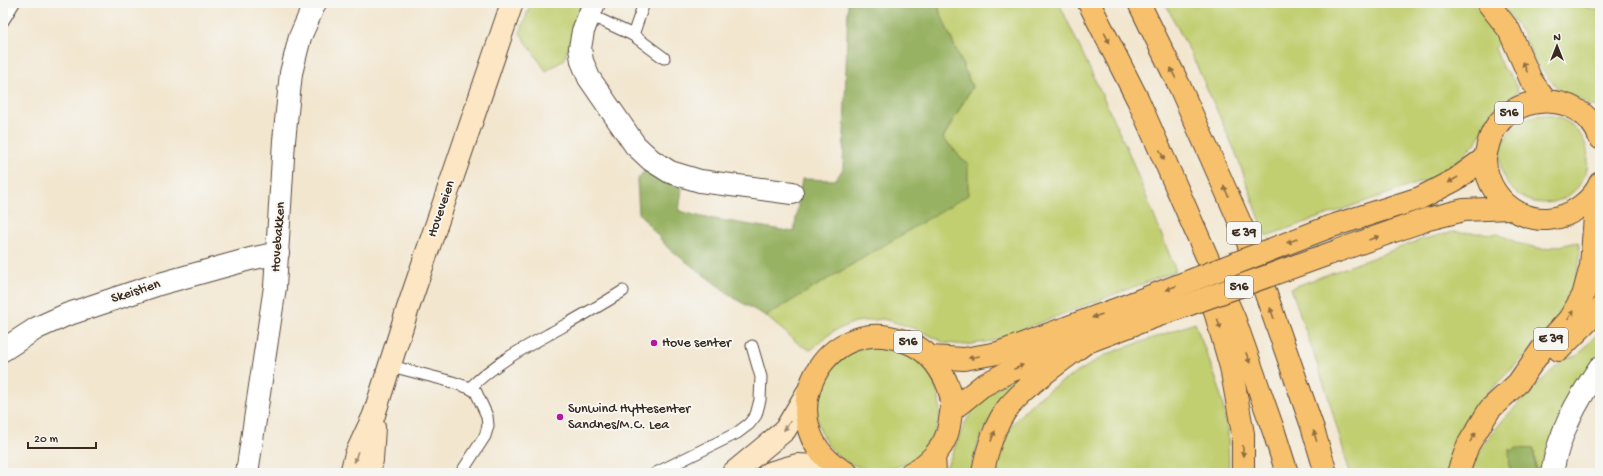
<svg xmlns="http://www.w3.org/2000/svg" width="1603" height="476" font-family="'Gochi Hand',sans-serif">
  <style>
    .green { fill: #c1cf71; stroke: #7e7c48 }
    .forest { fill: #98b263; stroke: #6a6e40 }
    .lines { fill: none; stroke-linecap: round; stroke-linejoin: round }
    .service-casing { stroke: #564639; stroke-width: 13 }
    .minor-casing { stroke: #564639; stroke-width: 24 }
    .secondary-casing { stroke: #564639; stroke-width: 24 }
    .primary-casing { stroke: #564639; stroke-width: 24 }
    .trunk-casing { stroke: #564639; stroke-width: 24 }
    .motorway-casing { stroke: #564639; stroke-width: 24 }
    .service { stroke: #fff; stroke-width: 11 }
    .minor { stroke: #fff; stroke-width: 22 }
    .secondary { stroke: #fce6c4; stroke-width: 22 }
    .primary { stroke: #f7c06c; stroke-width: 22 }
    .trunk { stroke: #f7c06c; stroke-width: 22 }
    .motorway { stroke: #f7c06c; stroke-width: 22 }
    .primary-bridge-casing { stroke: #564639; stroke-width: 24; stroke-linecap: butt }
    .primary-bridge { stroke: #f7c06c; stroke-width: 22 }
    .oneway { fill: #906e41 }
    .oneway2 { fill: #9c8871 }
    .poi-dot { fill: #b5179e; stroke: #f6f6f2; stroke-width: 1.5 }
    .labels { text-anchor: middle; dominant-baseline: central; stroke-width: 4; stroke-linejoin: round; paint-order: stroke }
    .shield { fill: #f6f6f2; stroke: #73675e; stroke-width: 1 }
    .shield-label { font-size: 13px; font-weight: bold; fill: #3b2a1e }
    .street-label { font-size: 14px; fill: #3b2a1e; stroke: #f6f6f2 }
    .poi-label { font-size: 14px; fill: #3b2a1e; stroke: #f6f6f2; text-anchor: start }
  </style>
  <rect width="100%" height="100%" fill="#f6f6f2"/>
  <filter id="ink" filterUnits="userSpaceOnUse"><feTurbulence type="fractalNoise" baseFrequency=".025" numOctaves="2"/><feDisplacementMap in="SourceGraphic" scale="8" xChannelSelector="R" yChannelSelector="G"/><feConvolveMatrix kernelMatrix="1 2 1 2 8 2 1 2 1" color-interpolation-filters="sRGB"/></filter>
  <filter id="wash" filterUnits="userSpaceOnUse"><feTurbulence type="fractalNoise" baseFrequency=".012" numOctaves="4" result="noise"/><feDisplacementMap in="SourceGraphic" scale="16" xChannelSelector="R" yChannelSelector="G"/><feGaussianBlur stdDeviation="0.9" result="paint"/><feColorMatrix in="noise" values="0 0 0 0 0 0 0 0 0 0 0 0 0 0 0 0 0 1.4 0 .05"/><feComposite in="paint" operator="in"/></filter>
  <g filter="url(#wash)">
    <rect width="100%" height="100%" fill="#f2e6cf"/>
    <g class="green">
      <path d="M531 3H582L564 60 546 71 520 33Z"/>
      <path d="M939 3H1059L1128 151 1176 271 992 341 965 345 945 343 917 329 883 319 855 322 832 332 811 350 800 345 766 316 896 238 968 165 943 138 972 87 939 10Z"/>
      <path d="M1165 3H1472L1480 9 1497 31 1499 44 1495 48 1502 67 1508 72 1515 82 1518 92C1507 101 1494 109 1486 121 1483 127 1482 135 1477 141 1464 158 1445 170 1427 180L1266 236 1235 151 1196 64Z"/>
      <path d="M1501 3H1573L1600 11V106H1591L1575 97 1561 92 1536 64 1522 32Z"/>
      <circle cx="1544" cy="159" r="44"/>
      <path d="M1453 232 1498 234 1520 244 1543 249 1578 242C1581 252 1580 259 1578 269 1570 329 1513 360 1479 404 1464 425 1456 449 1447 473H1350L1327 393 1291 288 1423 239Z"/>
      <path d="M1195 323 1219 387 1228 430 1229 473H995L996 462 1003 441 1014 422 1031 404 1052 388 1107 354Z"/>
      <path d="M1600 331V357L1550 444 1541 469 1536 470 1534 449 1512 451 1510 449V473H1471C1482 432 1535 388 1565 358L1577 356Z"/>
      <circle cx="878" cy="408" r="62"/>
      <path d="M1025 371 1026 377C999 396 974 440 971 473H946V468L965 423 981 397Z"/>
    </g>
    <g class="forest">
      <path d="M848 3H939V10L972 87 943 138 968 165V195L766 316 737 300 668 248 639 213 637 180 645 170 682 188 679 211 702 217 794 232 802 179 835 180 843 169Z"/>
      <path d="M1517 448 1534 449 1535 473H1510L1509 449 1512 451Z"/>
    </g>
  </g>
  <g filter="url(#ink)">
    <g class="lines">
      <defs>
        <g id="service">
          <path d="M590 15 633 35 664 58"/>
          <path d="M3 21 14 3"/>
          <path d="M633 35 644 3"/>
          <path d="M391 366 449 381 470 388 476 392 487 416 488 426 485 436 461 473"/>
          <path d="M470 388C494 364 522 349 551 333 576 319 600 306 623 291"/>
          <path d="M656 473 737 433 749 424 756 415 760 400 761 377 752 346"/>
        </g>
        <g id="minor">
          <path d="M594 3 583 31 580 48 582 61 589 78 635 145 651 160 670 172 700 181 792 193"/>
          <path d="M3 350 37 328 66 315 156 285 250 259 278 253"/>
          <path d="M247 473 275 287 284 141 291 73 300 37 315 3"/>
          <path d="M1552 473C1559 432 1577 401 1600 367"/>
        </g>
        <g id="secondary">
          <path d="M351 473 356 454 374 415 408 308 512 3"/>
          <path d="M369 473 372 460 374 427"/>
          <path d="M733 473 785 430 807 393"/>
          <path d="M769 473 797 465 836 467"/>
        </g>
        <g id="primary">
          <path d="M1600 138C1581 86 1501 91 1488 145 1487 150 1485 155 1485 160 1488 209 1541 237 1581 206 1589 200 1596 193 1600 183"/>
          <path d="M1329 227 1420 198 1455 180 1485 158"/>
          <path d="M1337 251 1428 219 1464 210 1509 208"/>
          <path d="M930 357 964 359 998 353 1133 303"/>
          <path d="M952 410 982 386 1008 372 1140 322"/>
          <path d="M847 473C765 431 819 312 901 340 914 344 926 351 935 363 945 376 955 396 951 413 950 420 949 428 947 434 942 450 926 466 911 473"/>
        </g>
        <g id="trunk">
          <path d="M1559 350 1600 309"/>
          <path d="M1458 473 1468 445 1490 409 1518 383 1542 349 1569 319 1583 296 1591 266 1595 217 1599 186"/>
        </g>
        <g id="motorway">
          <path d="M1089 3 1138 100 1234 318 1274 432 1287 473"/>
          <path d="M1139 3 1179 85 1245 234 1312 426 1326 473"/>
          <path d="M1488 3 1509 30 1531 80 1545 100"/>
          <path d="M1208 287 1231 367 1243 434V473"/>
          <path d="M934 456 935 473"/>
          <path d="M983 473C986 452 996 421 1010 405 1033 380 1061 361 1088 341"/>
        </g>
      </defs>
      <use href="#service" class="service-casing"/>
      <use href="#minor" class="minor-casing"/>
      <use href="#secondary" class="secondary-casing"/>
      <use href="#primary" class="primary-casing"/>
      <use href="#trunk" class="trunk-casing"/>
      <use href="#motorway" class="motorway-casing"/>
      <use href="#service" class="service"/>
      <use href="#minor" class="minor"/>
      <use href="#secondary" class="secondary"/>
      <use href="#primary" class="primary"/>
      <use href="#trunk" class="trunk"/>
      <use href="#motorway" class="motorway"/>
      <defs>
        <g id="primary-bridge">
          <path d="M1133 303 1329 227"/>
          <path d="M1140 322 1337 251"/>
        </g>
      </defs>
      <use href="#primary-bridge" class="primary-bridge-casing"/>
      <use href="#primary-bridge" class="primary-bridge"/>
    </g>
    <defs><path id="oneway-solid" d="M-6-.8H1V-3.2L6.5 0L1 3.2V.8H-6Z"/></defs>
    <g class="oneway">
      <use href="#oneway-solid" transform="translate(1107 38) rotate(63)"/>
      <use href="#oneway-solid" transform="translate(1525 67) rotate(-114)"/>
      <use href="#oneway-solid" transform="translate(1173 73) rotate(-116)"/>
      <use href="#oneway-solid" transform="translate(1162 155) rotate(66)"/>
      <use href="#oneway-solid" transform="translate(1453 180) rotate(150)"/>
      <use href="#oneway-solid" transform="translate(1226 191) rotate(-114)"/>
      <use href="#oneway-solid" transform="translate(1374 238) rotate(-20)"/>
      <use href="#oneway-solid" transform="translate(1292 241) rotate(159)"/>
      <use href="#oneway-solid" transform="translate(1171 288) rotate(159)"/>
      <use href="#oneway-solid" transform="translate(1272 313) rotate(-109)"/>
      <use href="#oneway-solid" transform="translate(1571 315) rotate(-57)"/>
      <use href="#oneway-solid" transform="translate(1097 316) rotate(160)"/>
      <use href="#oneway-solid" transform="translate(1219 324) rotate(74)"/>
      <use href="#oneway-solid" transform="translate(974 357) rotate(170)"/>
      <use href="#oneway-solid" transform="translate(1248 358) rotate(70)"/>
      <use href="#oneway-solid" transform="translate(1019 367) rotate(-21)"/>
      <use href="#oneway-solid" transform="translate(993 436) rotate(-69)"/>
      <use href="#oneway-solid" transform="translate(1315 436) rotate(-107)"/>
      <use href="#oneway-solid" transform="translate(1473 437) rotate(-58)"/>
      <use href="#oneway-solid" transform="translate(1243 451) rotate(90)"/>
    </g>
    <g class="oneway2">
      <use href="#oneway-solid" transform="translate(787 426) rotate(126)"/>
      <use href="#oneway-solid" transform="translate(356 457) rotate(108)"/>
    </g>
  </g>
  <g class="poi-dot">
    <circle cx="654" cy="343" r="4"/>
    <circle cx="560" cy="417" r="4"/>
  </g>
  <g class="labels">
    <g class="shield">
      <rect x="1495" y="102" width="28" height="22" rx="3"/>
      <rect x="1227" y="222" width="34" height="22" rx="3"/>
      <rect x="1225" y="276" width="28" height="22" rx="3"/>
      <rect x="1534" y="328" width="34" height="22" rx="3"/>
      <rect x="894" y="331" width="28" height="22" rx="3"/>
    </g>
    <g class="shield-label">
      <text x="1509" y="113">516</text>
      <text x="1244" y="233">E 39</text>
      <text x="1239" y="287">516</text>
      <text x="1551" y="339">E 39</text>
      <text x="908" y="342">516</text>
    </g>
    <g class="street-label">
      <text transform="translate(442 209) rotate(-71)">Hoveveien</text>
      <text transform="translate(279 237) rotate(-86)">Hovebakken</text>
      <text transform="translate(136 292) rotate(-18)">Skeistien</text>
    </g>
    <g class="poi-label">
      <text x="662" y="343">Hove senter</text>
      <text x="568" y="409">Sunwind Hyttesenter<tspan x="568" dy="16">Sandnes/M.C. Lea</tspan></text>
    </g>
  </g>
  <rect width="1603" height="476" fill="none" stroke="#f6f6f2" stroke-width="16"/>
  <g transform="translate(1557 46)" stroke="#f6f6f2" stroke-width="3" paint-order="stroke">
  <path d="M0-3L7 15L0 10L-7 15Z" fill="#3b2a1e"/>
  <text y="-6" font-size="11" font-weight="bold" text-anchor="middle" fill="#3b2a1e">N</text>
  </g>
  <path d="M28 442v6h68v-6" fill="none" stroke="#3b2a1e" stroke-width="2"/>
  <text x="34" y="442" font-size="12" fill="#3b2a1e" stroke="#f6f6f2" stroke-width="3" paint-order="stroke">20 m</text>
</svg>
